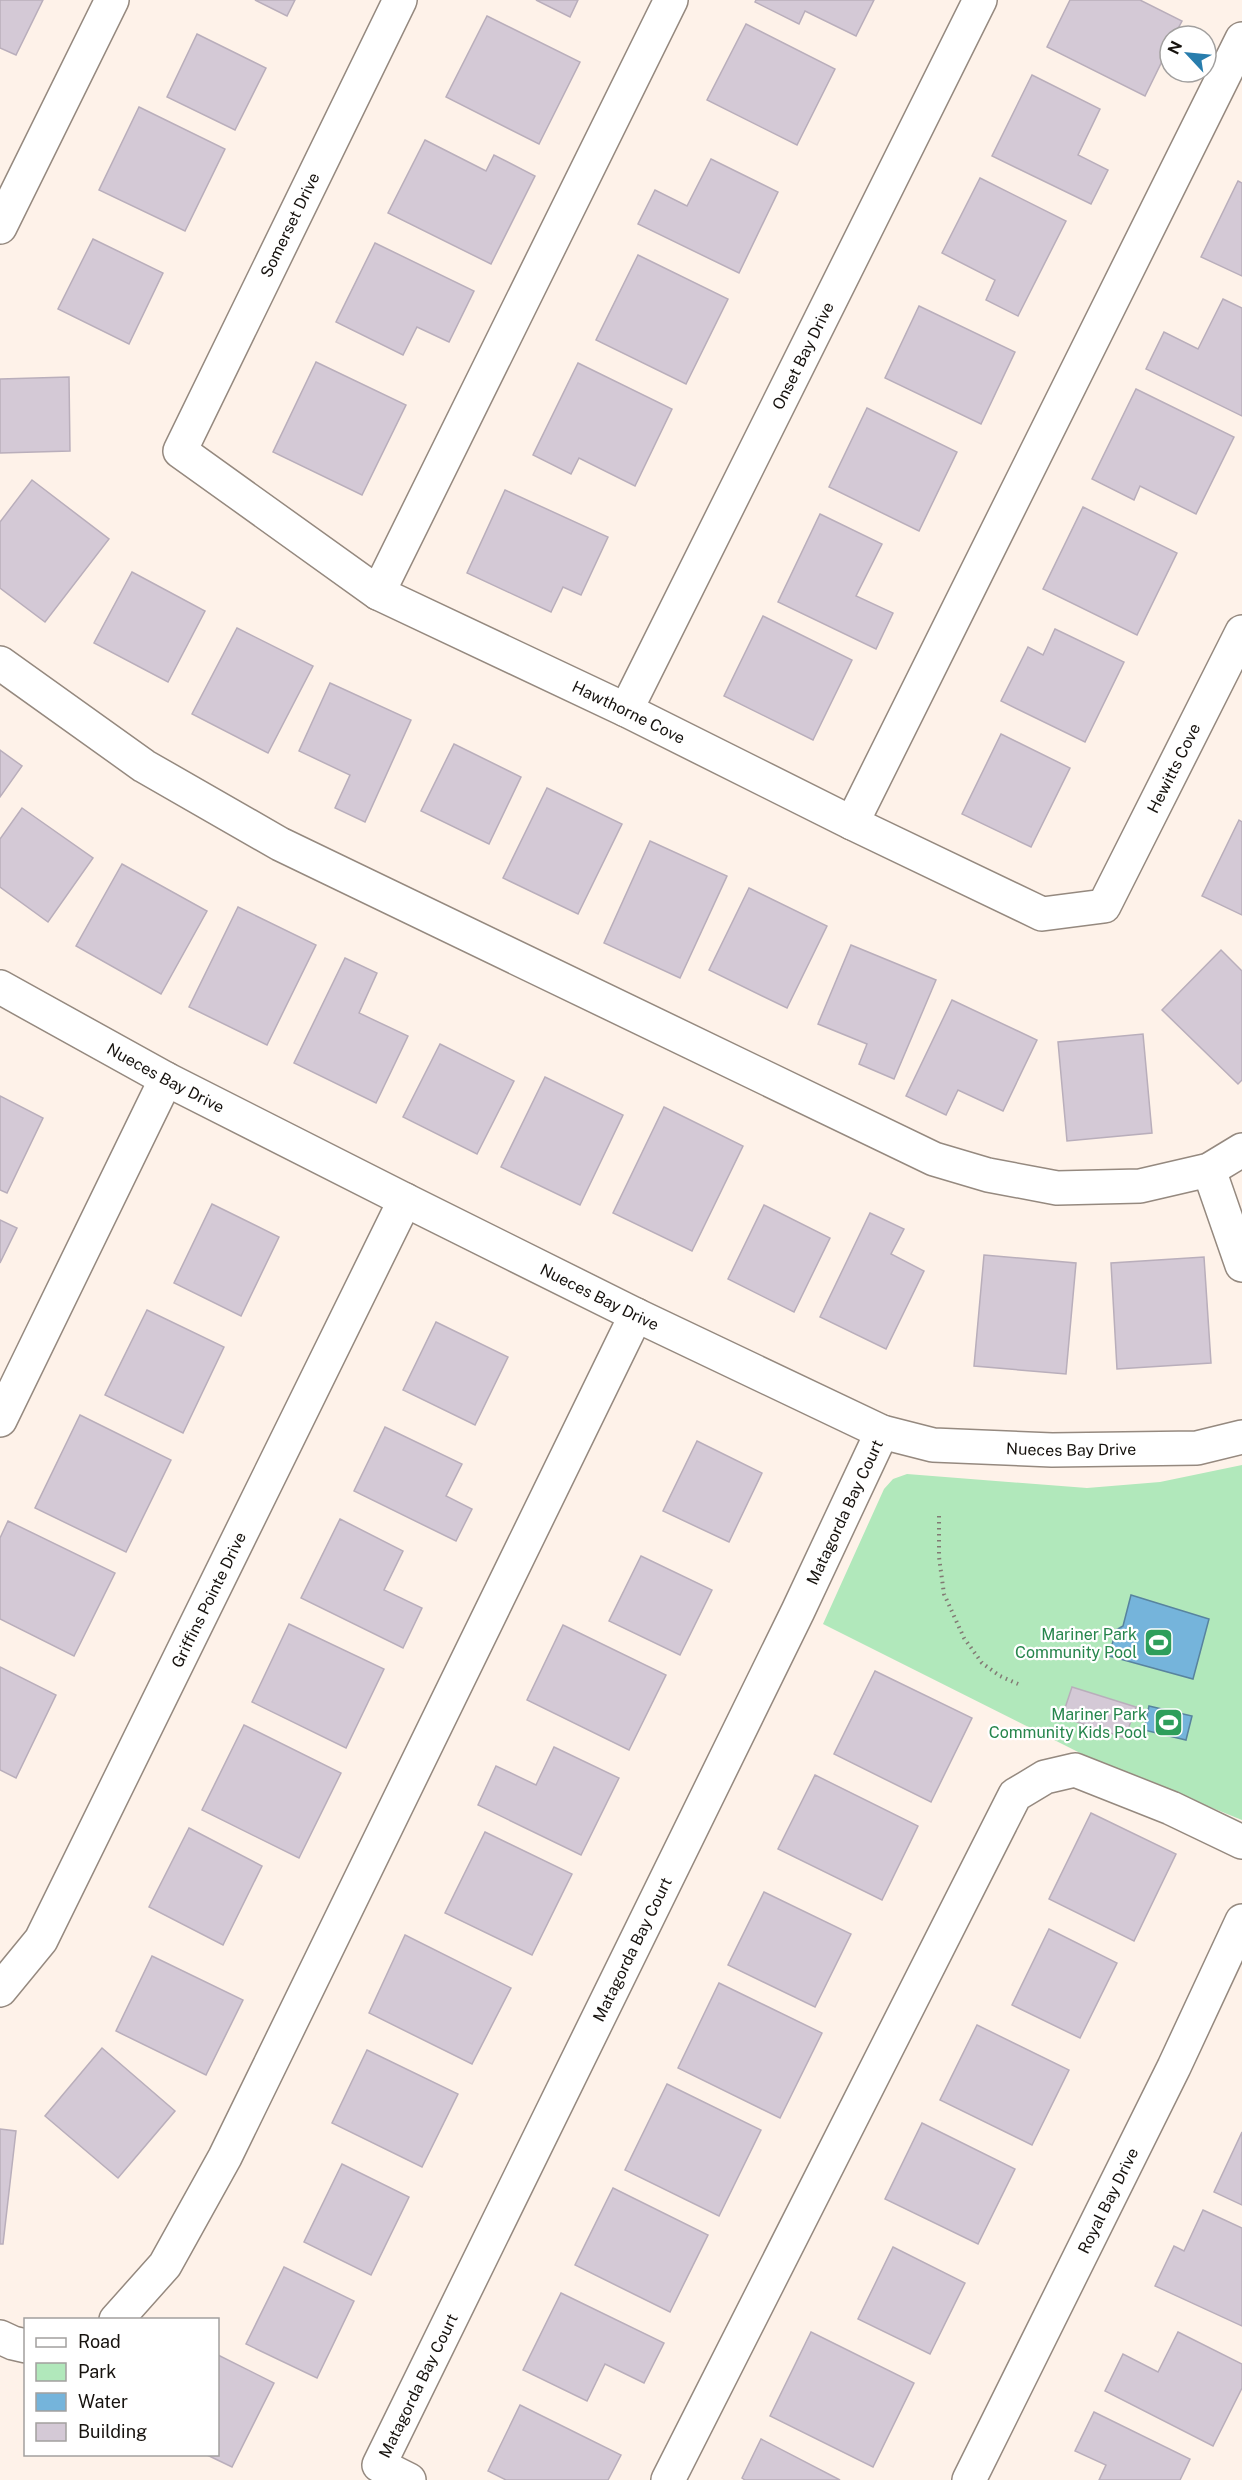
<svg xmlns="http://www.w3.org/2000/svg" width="1242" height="2480" font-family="'Public Sans',sans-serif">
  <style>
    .green { fill: #b1e8bb }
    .water { fill: #75b4db; stroke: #58839e; stroke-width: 1.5 }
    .building { fill: #d4c9d6; stroke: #b9aebb; stroke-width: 1.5 }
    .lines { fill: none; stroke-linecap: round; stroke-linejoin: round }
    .minor-casing { stroke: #95897f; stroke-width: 36 }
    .path { stroke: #827a74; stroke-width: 4; stroke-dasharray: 1.5 4.5; stroke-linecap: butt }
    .minor { stroke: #fff; stroke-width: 33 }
    .labels { text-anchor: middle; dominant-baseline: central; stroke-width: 4.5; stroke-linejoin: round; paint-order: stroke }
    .street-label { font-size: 16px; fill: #16120e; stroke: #fff }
    .leisure-label { font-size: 16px; fill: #27864d; stroke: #fff; text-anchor: end }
  </style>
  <rect width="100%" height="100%" fill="#fef2e9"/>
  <path class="green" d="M1242 1465V1820L1096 1761 823 1624 884 1489 893 1479 907 1474 1087 1488 1160 1482Z"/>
  <g class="water">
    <path d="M1131 1595 1209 1619 1193 1679 1109 1656 1116 1630 1123 1626Z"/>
    <path d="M1149 1706 1192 1716 1186 1740 1144 1730Z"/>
  </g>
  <g class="building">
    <path d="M0 0H43L16 55 0 48Z"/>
    <path d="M255 0H295L287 16Z"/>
    <path d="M536 0H578L570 17Z"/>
    <path d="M756 0H874L856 36 805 11 799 24 755 2Z"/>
    <path d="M1070 0H1140L1182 21 1174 36H1170V45L1145 96 1047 47Z"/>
    <path d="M487 16 580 62 539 144 446 97Z"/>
    <path d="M746 24 835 69 797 145 707 100Z"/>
    <path d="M197 34 266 68 235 130 167 97Z"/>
    <path d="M1032 75 1100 109 1078 155 1108 170 1091 204 992 156Z"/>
    <path d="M139 107 225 149 185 231 99 190Z"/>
    <path d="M425 140 486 171 494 155 535 176 491 264 388 213Z"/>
    <path d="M711 159 778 192 739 273 638 224 655 190 687 206Z"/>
    <path d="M980 178 1066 221 1018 316 986 300 995 280 942 253Z"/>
    <path d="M1238 181 1242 183V276L1201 257Z"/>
    <path d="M93 239 163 273 129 344 58 309Z"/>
    <path d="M375 243 474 291 449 342 417 327 403 355 336 322Z"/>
    <path d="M638 255 728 299 686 384 596 340Z"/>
    <path d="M1223 299 1242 308V416L1146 369 1164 332 1198 349Z"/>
    <path d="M919 306 1015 352 981 424 885 378Z"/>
    <path d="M316 362 406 405 362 495 273 452Z"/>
    <path d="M578 363 672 409 635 486 579 458 571 474 533 455Z"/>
    <path d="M69 377 70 451 0 453V379Z"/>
    <path d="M1136 389 1234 437 1196 514 1140 486 1134 500 1092 479Z"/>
    <path d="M867 408 957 452 919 531 829 487Z"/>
    <path d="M32 480 109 539 45 622 0 588V522Z"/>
    <path d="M505 490 608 537 581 595 563 587 551 612 467 573Z"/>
    <path d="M1083 507 1177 553 1137 635 1043 589Z"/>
    <path d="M820 514 882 544 856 596 893 613 876 649 778 602Z"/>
    <path d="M132 572 205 611 168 682 94 643Z"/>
    <path d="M763 616 852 660 813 740 724 696Z"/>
    <path d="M237 628 313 666 268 753 192 714Z"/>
    <path d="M1055 629 1124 662 1085 742 1001 701 1028 647 1043 655Z"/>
    <path d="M330 683 411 720 365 822 335 808 350 775 299 751Z"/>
    <path d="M1001 734 1070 768 1031 847 962 814Z"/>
    <path d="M454 744 521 777 489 844 421 811Z"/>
    <path d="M0 750 22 766 0 797Z"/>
    <path d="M547 788 622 824 578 914 503 878Z"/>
    <path d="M22 808 93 858 48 922 0 887V839Z"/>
    <path d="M1239 820 1242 822V915L1202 896Z"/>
    <path d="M650 841 727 876 680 978 604 943Z"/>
    <path d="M122 864 207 911 161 994 76 946Z"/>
    <path d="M749 888 827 926 787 1008 709 970Z"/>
    <path d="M238 907 316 945 267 1045 189 1007Z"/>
    <path d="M851 945 936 980 894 1079 859 1064 867 1044 818 1024Z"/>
    <path d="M1221 950 1242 971V1080L1238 1084 1162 1010Z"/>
    <path d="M345 958 377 973 359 1013 408 1036 376 1103 294 1063Z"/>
    <path d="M952 1000 1037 1040 1003 1111 958 1090 946 1115 906 1096Z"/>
    <path d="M1143 1034 1152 1133 1067 1141 1058 1042Z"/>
    <path d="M440 1044 514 1081 477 1154 403 1117Z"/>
    <path d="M545 1077 623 1115 580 1205 501 1167Z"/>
    <path d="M0 1096 43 1118 7 1193 0 1190Z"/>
    <path d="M664 1107 743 1146 692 1251 613 1213Z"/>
    <path d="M212 1204 279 1237 241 1316 174 1283Z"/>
    <path d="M764 1205 830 1238 794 1312 728 1279Z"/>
    <path d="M870 1213 904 1229 891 1254 924 1271 886 1349 820 1317Z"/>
    <path d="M0 1220 17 1228 0 1263Z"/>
    <path d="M984 1255 1076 1263 1066 1374 974 1366Z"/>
    <path d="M1204 1257 1211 1363 1117 1369 1111 1263Z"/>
    <path d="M147 1310 224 1347 183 1433 105 1395Z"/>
    <path d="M436 1322 508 1357 475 1425 403 1390Z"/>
    <path d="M80 1415 171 1460 126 1552 35 1508Z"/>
    <path d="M385 1427 462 1464 446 1496 472 1509 456 1541 354 1491Z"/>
    <path d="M697 1441 762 1473 729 1542 663 1511Z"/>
    <path d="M340 1519 403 1551 384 1590 422 1608 403 1648 301 1598Z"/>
    <path d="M8 1521 115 1573 74 1656 0 1619V1538Z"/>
    <path d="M641 1556 712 1590 680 1655 609 1621Z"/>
    <path d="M289 1624 384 1669 346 1748 252 1702Z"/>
    <path d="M563 1625 666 1675 629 1750 527 1700Z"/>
    <path d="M0 1667 56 1695 16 1778 0 1770Z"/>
    <path d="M875 1671 972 1718 931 1802 834 1754Z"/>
    <path d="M1072 1687 1136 1707 1125 1738 1062 1717Z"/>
    <path d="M244 1725 341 1773 299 1858 202 1810Z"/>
    <path d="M554 1747 619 1778 581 1855 478 1805 496 1766 536 1785Z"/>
    <path d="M815 1775 918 1826 882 1900 778 1849Z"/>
    <path d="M1091 1813 1176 1854 1134 1941 1049 1899Z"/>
    <path d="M189 1828 262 1866 223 1945 149 1907Z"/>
    <path d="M485 1832 572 1874 532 1955 445 1913Z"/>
    <path d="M764 1892 851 1934 815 2007 728 1965Z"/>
    <path d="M1049 1929 1117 1963 1080 2038 1012 2005Z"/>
    <path d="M405 1935 511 1988 472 2064 369 2013Z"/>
    <path d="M152 1956 243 2000 206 2075 116 2031Z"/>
    <path d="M719 1983 822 2033 780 2118 678 2068Z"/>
    <path d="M977 2025 1069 2070 1032 2145 940 2100Z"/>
    <path d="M102 2048 175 2111 118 2178 45 2116Z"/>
    <path d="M367 2050 458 2094 422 2167 332 2123Z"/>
    <path d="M667 2084 761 2130 719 2216 625 2170Z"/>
    <path d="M922 2123 1015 2169 978 2244 885 2199Z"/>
    <path d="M0 2129 16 2131 3 2244H0Z"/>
    <path d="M1242 2132V2205L1214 2192Z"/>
    <path d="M342 2164 409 2197 371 2275 304 2242Z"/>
    <path d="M613 2188 708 2235 670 2312 575 2265Z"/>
    <path d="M1203 2210 1242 2228V2326L1155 2286 1174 2246 1184 2251Z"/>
    <path d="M893 2247 965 2283 930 2354 858 2319Z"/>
    <path d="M284 2267 354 2301 317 2378 246 2344Z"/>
    <path d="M561 2293 664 2343 644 2383 605 2364 587 2401 523 2370Z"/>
    <path d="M811 2332 914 2383 873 2467 770 2416Z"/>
    <path d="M1178 2332 1242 2364V2388L1213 2446 1105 2391 1123 2354 1158 2372Z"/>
    <path d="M218 2355 274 2383 232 2467 205 2454H218Z"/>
    <path d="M520 2405 621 2455 608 2480H506L488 2471Z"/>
    <path d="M1094 2412 1190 2459 1180 2480H1099L1106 2465 1075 2451Z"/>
    <path d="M761 2439 840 2480H745L742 2478Z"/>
  </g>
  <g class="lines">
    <defs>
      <g id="minor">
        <path id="s1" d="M400 0 180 451 378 593 626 710 852 823 1042 914 1104 906 1242 632"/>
        <path d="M0 227 112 0"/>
        <path d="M378 593 671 0"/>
        <path d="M0 663 144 766 280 844 934 1159 988 1175 1057 1188 1140 1186 1209 1170 1242 1150"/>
        <path id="s2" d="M626 710 980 0"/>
        <path d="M852 823 1242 39"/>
        <path id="s3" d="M0 987 166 1079 405 1200 636 1315 882 1432 933 1445 1052 1450 1197 1448 1242 1437"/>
        <path d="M1209 1170 1242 1265"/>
        <path d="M0 1420 166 1079"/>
        <path id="s4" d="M0 1990 41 1940 405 1200"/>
        <path d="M116 2320 165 2265 225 2157 636 1315"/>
        <path d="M0 2337 13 2343 26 2346"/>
        <path id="s5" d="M409 2480 379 2465 798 1611 882 1432"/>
        <path d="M668 2480 1015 1795 1045 1777 1075 1770 1171 1808 1242 1842"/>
        <path id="s6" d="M969 2480 1174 2067 1242 1921"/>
      </g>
    </defs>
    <use href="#minor" class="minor-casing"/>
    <path class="path" d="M939 1516V1557L944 1594 964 1638 982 1663 1000 1676 1018 1684"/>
    <use href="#minor" class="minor"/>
  </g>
  <defs>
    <symbol id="stadium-square" viewBox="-11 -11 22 22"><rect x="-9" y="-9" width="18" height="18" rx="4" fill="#2e9e5b" stroke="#fff"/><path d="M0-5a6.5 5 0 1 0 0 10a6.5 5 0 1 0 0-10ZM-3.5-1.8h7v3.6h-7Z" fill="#fff"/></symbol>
  </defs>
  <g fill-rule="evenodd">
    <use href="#stadium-square" x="1142" y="1626" width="33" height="33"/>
    <use href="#stadium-square" x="1152" y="1706" width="33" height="33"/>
  </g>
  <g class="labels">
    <g class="street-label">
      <text transform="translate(290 225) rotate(-64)">Somerset Drive</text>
      <text stroke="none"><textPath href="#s2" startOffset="396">Onset Bay Drive</textPath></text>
      <text stroke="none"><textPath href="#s1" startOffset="1023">Hawthorne Cove</textPath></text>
      <text stroke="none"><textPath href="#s1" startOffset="1700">Hewitts Cove</textPath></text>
      <text stroke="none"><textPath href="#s3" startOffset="189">Nueces Bay Drive</textPath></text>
      <text stroke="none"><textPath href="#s3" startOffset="675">Nueces Bay Drive</textPath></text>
      <text stroke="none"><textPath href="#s3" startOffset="1179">Nueces Bay Drive</textPath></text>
      <text stroke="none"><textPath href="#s5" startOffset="1094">Matagorda Bay Court</textPath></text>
      <text stroke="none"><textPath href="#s4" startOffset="444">Griffins Pointe Drive</textPath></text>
      <text stroke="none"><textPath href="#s5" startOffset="608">Matagorda Bay Court</textPath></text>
      <text stroke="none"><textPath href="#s6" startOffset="312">Royal Bay Drive</textPath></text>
      <text stroke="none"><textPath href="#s5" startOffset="122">Matagorda Bay Court</textPath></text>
    </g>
    <g class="leisure-label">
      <text x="1137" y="1634">Mariner Park<tspan x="1137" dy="18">Community Pool</tspan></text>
      <text x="1147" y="1714">Mariner Park<tspan x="1147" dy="18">Community Kids Pool</tspan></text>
    </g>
  </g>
  <rect x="24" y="2318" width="195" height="138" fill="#ffffff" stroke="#a2a09f" stroke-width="1.5"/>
  <rect x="36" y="2338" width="30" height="9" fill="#ffffff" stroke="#a2a09f" stroke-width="1.5"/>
  <text x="78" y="2348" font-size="18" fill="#16120e">Road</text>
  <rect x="36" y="2363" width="30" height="18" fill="#b1e8bb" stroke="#a2a09f" stroke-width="1.5"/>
  <text x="78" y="2378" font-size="18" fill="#16120e">Park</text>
  <rect x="36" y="2393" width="30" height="18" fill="#75b4db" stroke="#a2a09f" stroke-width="1.5"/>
  <text x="78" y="2408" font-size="18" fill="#16120e">Water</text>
  <rect x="36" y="2423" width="30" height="18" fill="#d4c9d6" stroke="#a2a09f" stroke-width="1.5"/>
  <text x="78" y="2438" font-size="18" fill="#16120e">Building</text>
  <g transform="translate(1188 54) rotate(296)"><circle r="28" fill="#ffffff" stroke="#a2a09f" stroke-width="1.5"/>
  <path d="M0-4.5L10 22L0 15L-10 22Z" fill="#287dad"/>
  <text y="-9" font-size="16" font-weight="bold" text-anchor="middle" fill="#16120e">N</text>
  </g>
</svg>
